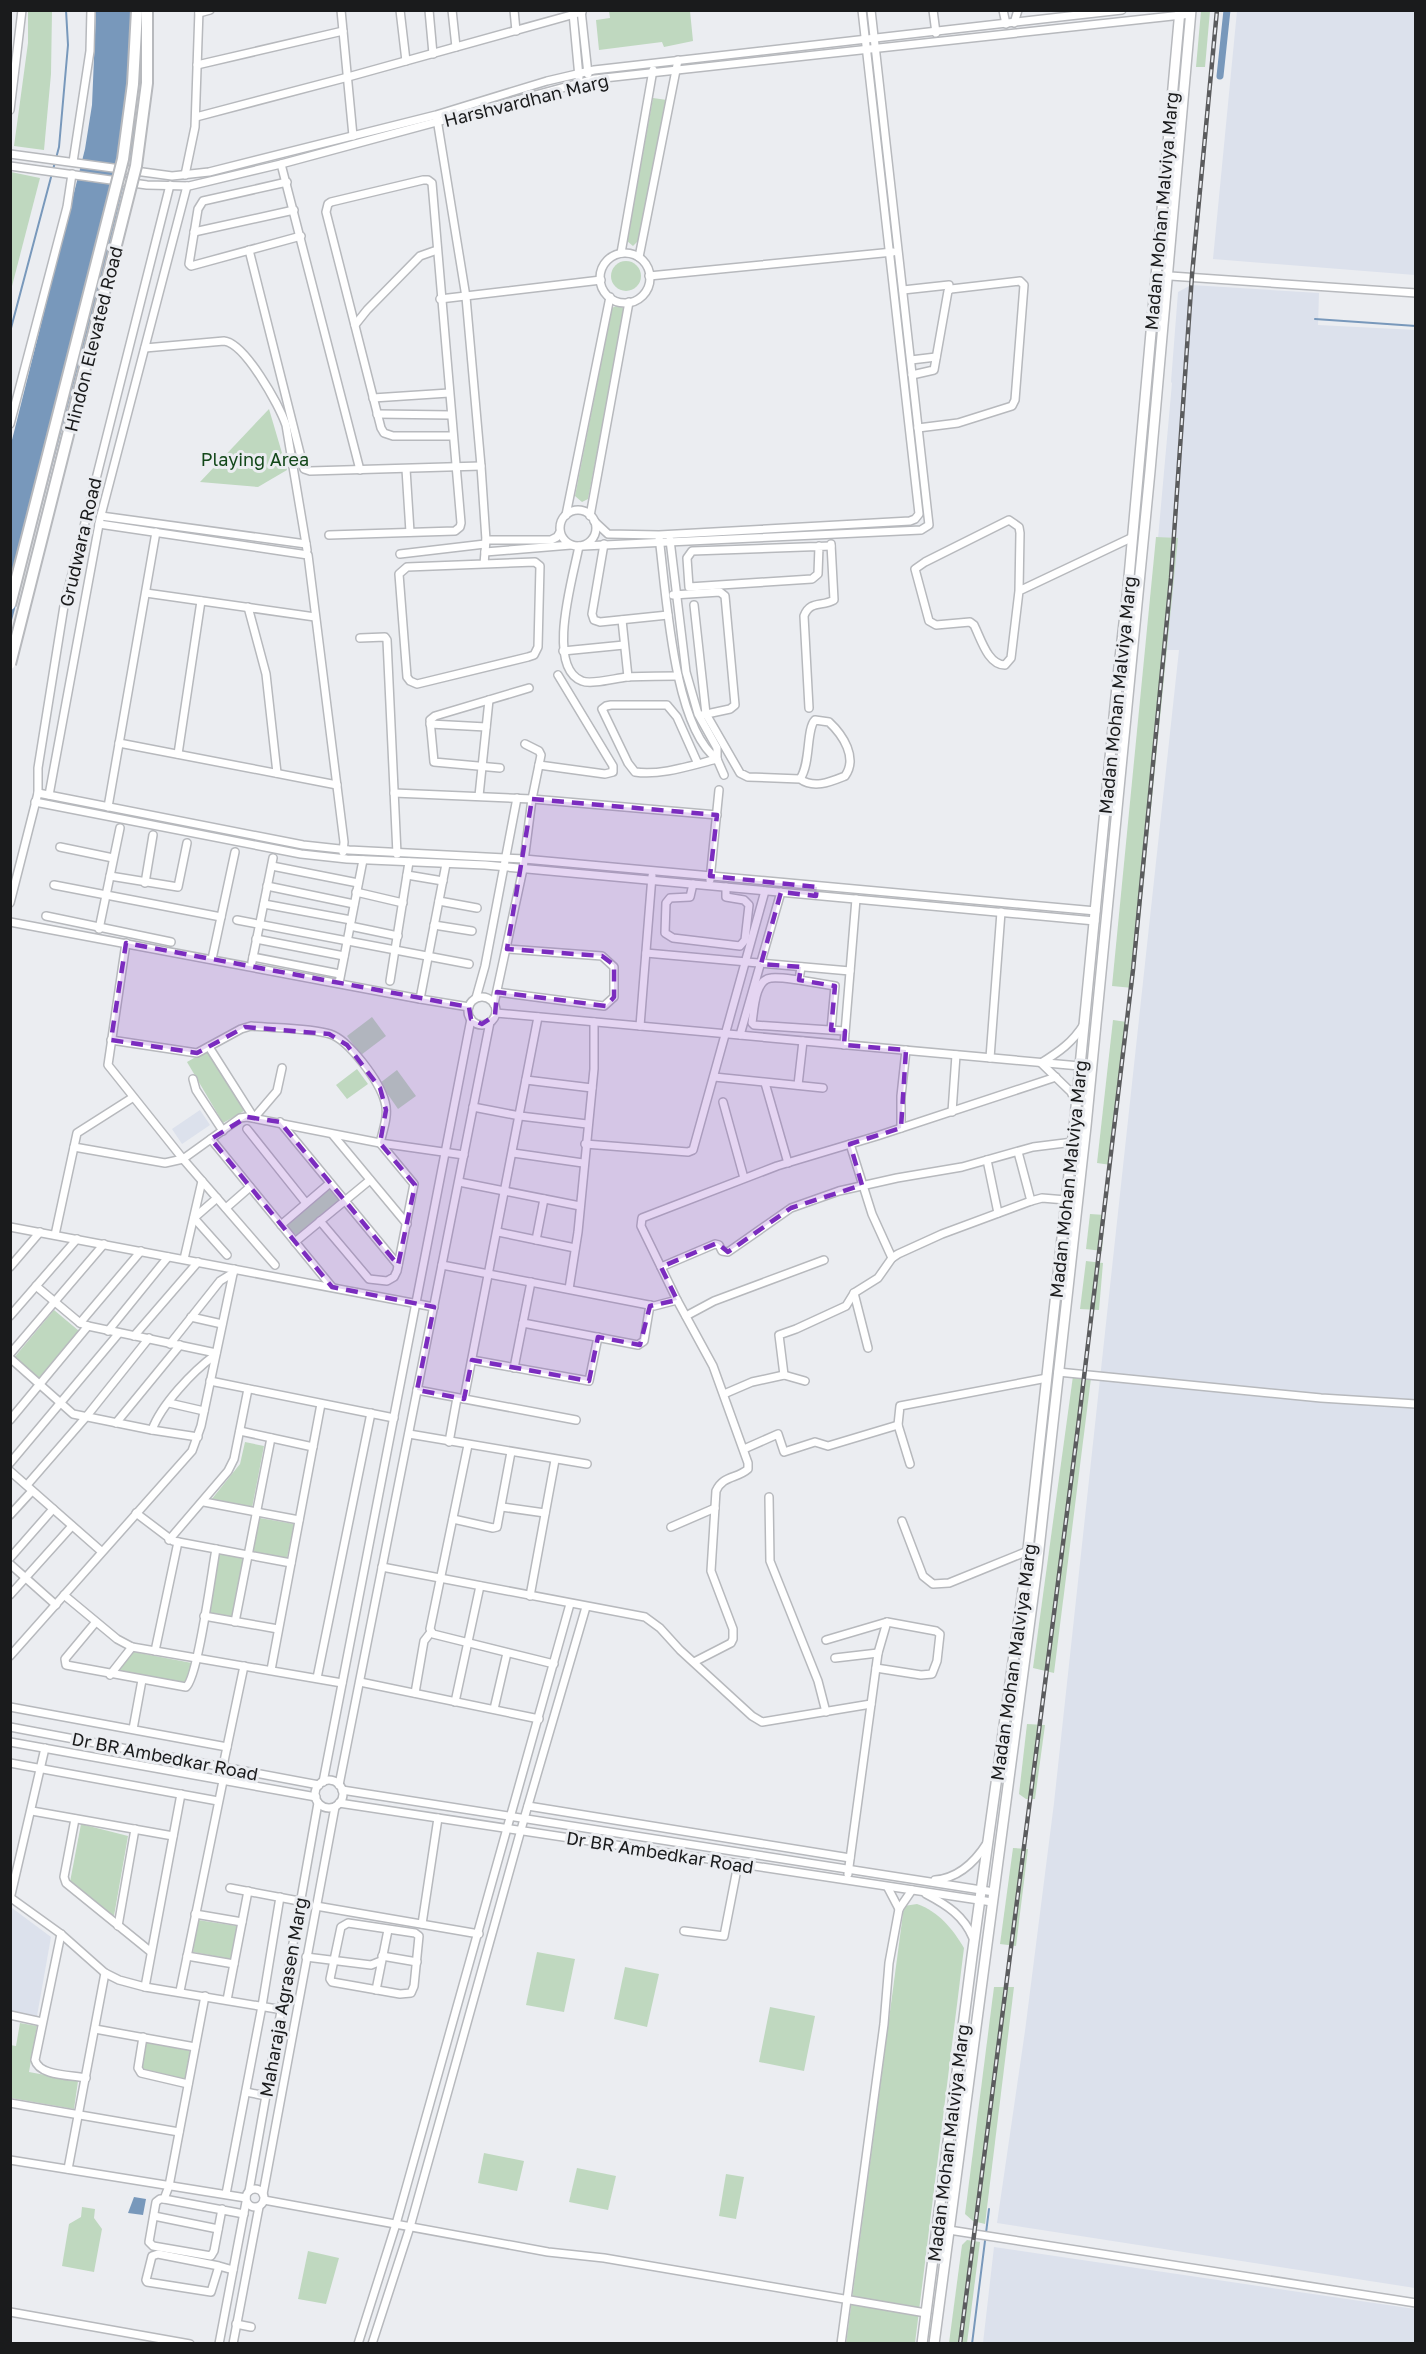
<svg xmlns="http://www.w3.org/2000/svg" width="1426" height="2354" font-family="'Golos Text',sans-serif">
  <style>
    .built { fill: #dce1ec }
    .green { fill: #bfd8bf }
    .water { fill: #7898bb }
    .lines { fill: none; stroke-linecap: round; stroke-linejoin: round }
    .stream { stroke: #7898bb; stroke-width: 2 }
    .canal { stroke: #7898bb; stroke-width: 7 }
    .minor-casing { stroke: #b7b9bd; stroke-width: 10 }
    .major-casing { stroke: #b7b9bd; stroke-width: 12 }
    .minor { stroke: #fff; stroke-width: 7 }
    .major { stroke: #fff; stroke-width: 9 }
    .rail-casing { stroke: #5b5c5e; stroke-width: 4.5 }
    .rail { stroke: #ebedf1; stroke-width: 2; stroke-dasharray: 7; stroke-linecap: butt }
    .highway-bridge-casing { stroke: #b7b9bd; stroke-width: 14; stroke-linecap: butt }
    .highway-bridge { stroke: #fff; stroke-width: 10 }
    .marked { fill: #7b2cbf; fill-opacity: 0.2; stroke: #7b2cbf; stroke-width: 4.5; stroke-dasharray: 12 8; stroke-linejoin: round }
    .labels { text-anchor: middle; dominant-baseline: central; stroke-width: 6; stroke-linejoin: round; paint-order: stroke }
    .street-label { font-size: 18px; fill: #1a1b1c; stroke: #ebedf1 }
    .park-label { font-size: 18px; fill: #124719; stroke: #ebedf1 }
  </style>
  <rect width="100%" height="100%" fill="#ebedf1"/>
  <g class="built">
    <path d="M1237 11H1415V275L1213 259Z"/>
    <path d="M1191 285 1319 293 1318 325 1416 330 1415 2288 997 2223 1025 2031 1054 1803 1179 650H1148L1172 383 1171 382 1178 292Z"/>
    <path d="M200 1110 210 1125 182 1144 172 1129Z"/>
    <path d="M12 1908 51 1937 37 2016 11 2011 10 1911Z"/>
    <path d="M994 2247 1415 2309V2343H983Z"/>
  </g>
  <g class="green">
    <path d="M28 11H52L51 74 44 150 14 146 28 43Z"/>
    <path d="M609 11H690L693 41 664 47 662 42 599 50 596 20 610 18Z"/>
    <path d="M1201 11H1210L1205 67H1196Z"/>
    <path d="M653 98 667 100 639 240 633 246 627 241Z"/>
    <path d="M11 172 40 178 11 290 10 172Z"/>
    <circle cx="626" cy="276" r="15"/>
    <path d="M618 305 625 309 588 499 582 502 575 496 612 308Z"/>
    <path d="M269 409 287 470 258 487 200 482Z"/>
    <path d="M1156 537 1178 538 1133 988 1112 986Z"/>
    <path d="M372 1017 386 1036 361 1055 347 1036Z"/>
    <path d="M1113 1020 1127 1022 1111 1165 1097 1163Z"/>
    <path d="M208 1050 244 1111 223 1123 187 1062Z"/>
    <path d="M357 1069 368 1084 347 1099 336 1085Z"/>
    <path d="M397 1070 416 1096 398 1109 380 1083Z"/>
    <path d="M328 1188 340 1202 299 1238 286 1225Z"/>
    <path d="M1090 1214 1105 1215 1102 1251 1086 1249Z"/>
    <path d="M1086 1261 1103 1263 1099 1310 1080 1309Z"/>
    <path d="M54 1310 79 1331 37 1380 13 1359Z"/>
    <path d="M1073 1376 1091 1378 1054 1673 1033 1668Z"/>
    <path d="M245 1442 264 1446 252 1508 211 1500 240 1464Z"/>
    <path d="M260 1518 294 1524 287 1558 253 1552Z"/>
    <path d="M219 1554 244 1558 233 1618 208 1613Z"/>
    <path d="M134 1652 192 1663 187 1686 116 1673Z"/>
    <path d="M1027 1724 1045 1725 1035 1799H1026L1019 1794Z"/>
    <path d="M81 1824 128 1836 114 1916 70 1882Z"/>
    <path d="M1013 1848 1028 1849 1016 1946 1000 1944Z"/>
    <path d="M917 1904C939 1912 952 1928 964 1948L915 2343 846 2344 904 1906Z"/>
    <path d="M198 1920 237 1926 231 1959 193 1952Z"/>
    <path d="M537 1952 575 1959 564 2012 526 2005Z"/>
    <path d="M625 1967 659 1974 647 2027 614 2019Z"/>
    <path d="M994 1987H1014L985 2224 973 2221 965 2214Z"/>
    <path d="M770 2007 815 2016 804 2071 759 2062Z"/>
    <path d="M20 2023 37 2026 29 2072 78 2081 74 2109 11 2098 10 2045 16 2046Z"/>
    <path d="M146 2042 190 2050 185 2079 141 2071Z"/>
    <path d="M484 2153 524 2161 517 2191 478 2183Z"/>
    <path d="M577 2168 616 2176 608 2210 569 2202Z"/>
    <path d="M726 2174 744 2177 736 2219 719 2216Z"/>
    <path d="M82 2207 95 2209 94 2218 102 2229 94 2272 62 2266 69 2224 81 2217Z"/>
    <path d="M967 2240 980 2242 967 2343H949L962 2245Z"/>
    <path d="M308 2251 339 2258 326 2304 298 2299Z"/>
  </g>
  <g class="water">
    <path d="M96 11H139L134 141 105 264 11 624V444L85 149 92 105Z"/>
    <path d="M134 2197 146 2199 143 2215 128 2213Z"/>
  </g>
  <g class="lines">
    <g class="stream">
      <path d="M1315 319 1416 326"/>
      <path d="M10 332 59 147 68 45 66 10"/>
      <path d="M972 2344 989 2209"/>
    </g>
    <path class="canal" d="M1220 76 1227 10"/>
    <defs>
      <g id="minor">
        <path d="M341 10 353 136"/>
        <path d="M400 10 406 61"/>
        <path d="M429 10 433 54"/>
        <path d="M452 10 456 47"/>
        <path d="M514 10 516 31"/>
        <path d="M581 10 588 74"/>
        <path d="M933 10 936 33"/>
        <path d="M1003 10 1006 24"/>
        <path d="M199 13 210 10"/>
        <path d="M573 13 579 77"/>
        <path d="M1014 23 1018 10"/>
        <path d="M197 65 343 31"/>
        <path d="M10 110 22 10"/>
        <path d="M196 117 348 77 582 12"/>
        <path d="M437 119 466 297 481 466 486 540 484 564 535 562 540 566 538 647 534 655 528 657 417 684 410 681 407 677 399 574 407 567 484 564"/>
        <path d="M10 154 172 176 209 172 436 115 547 81 594 70 1122 10"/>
        <path d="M73 162 90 51 91 10"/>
        <path d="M281 164 360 470"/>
        <path d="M10 166 147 185 189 186 281 164 595 79 1191 14"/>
        <path d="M185 175 195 127 199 10"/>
        <path d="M287 182 203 201 198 209 189 264 191 266 301 236"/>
        <path d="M194 232 294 210"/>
        <path d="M249 250 304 469 310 471 481 466"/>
        <path d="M621 253 653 70"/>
        <circle cx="625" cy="278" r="25"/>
        <path d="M639 257 678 60"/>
        <path d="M1156 275 1416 293"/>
        <path d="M649 276 893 252"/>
        <path d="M903 290 949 285"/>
        <path d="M440 299 601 280"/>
        <path d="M355 325 367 310 420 256 437 250"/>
        <path d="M145 348 224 341C245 343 279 405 286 425L307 550"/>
        <path d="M911 360 936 357"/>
        <path d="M912 375 934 370 948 291 951 289 1020 281 1024 285 1015 400 1012 406 958 423 918 428"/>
        <path d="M373 398 449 393"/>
        <path d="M377 414 451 415"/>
        <path d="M10 424 67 207 72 174"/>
        <path d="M406 469 410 532"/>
        <circle cx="578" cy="528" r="18"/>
        <path d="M566 515 610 297"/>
        <path d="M101 516 306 544"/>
        <path d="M590 516 629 302"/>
        <path d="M594 521 608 534 659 535 910 521 915 519 919 514 862 10"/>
        <path d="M99 524 308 555 344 842 343 852"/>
        <path d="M329 535 455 531 460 527 461 523 432 183 428 180H423L331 202 328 204 326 212 381 428 384 433 393 436H453"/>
        <path d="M659 537C666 590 673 727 717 759"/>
        <path d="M486 540H551L557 537 560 532"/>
        <path d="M670 540 686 672 698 714 717 748V759L724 775"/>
        <path d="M604 544 592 614 594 620 600 622 668 615"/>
        <path d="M579 546C574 574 545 667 582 681 591 685 616 678 627 677 644 676 661 676 678 676"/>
        <path d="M583 546 921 530 929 525 871 10"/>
        <path d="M819 546 818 574 812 579 689 587 687 558 692 551 831 546"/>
        <path d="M485 552 571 545"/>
        <path d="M400 554 485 544"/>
        <path d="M1019 591 1020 533 1019 527 1009 520 925 562 915 569 929 621 936 625 970 622 974 625C981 639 988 665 1005 665L1011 658 1019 591 1133 537"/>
        <path d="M146 593 315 617"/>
        <path d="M673 595 720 592 725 596 735 705 730 709 702 715"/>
        <path d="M694 605 706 714 740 773 748 777 800 779C811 763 806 729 815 720L829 722C843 735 858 758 845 776 830 782 814 789 800 779"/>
        <path d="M248 607 266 674 277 773"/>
        <path d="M622 620 628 677"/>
        <path d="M360 638 385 637 387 640 397 854"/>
        <path d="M563 651 624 645"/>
        <path d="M809 708 804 616C810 600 822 607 834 600L831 544"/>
        <path d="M430 724 486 727"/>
        <path d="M119 743 337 785"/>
        <path d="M178 754 201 601"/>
        <path d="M698 764 677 717 667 705H611L606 706 602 709 628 763 635 772C661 776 692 765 717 759"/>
        <path d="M539 765 605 774 613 772V766L558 675"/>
        <path d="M500 768 434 762 430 720 435 716 529 688"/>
        <path d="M38 793 303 845 349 850 524 859 1096 911"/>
        <path d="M394 793 532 799 717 815"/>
        <path d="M49 795 100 519 187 186"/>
        <path d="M479 796 489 700"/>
        <path d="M35 802 301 854 347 859 485 865 1095 921"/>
        <path d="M108 807 156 532"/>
        <path d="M60 847 113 858"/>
        <path d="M272 866 358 883"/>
        <path d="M407 875 443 881"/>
        <path d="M110 876 178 887 187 843"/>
        <path d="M710 880 719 790"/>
        <path d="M145 883 153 835"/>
        <path d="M693 884 690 897 670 898 666 903 665 933 673 938 740 946 745 940 749 905 744 900 726 897V887"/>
        <path d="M54 885 221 917"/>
        <path d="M267 886 354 904"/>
        <path d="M356 892 403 903"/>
        <path d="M439 901 477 908"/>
        <path d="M10 903 38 793V768L64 606 170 185"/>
        <path d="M264 904 351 920"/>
        <path d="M46 916 171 942"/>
        <path d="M237 920 469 964"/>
        <path d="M10 922 420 999 469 1007"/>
        <path d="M434 925 472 931"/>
        <path d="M350 926 398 936"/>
        <path d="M99 929 120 828"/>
        <path d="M256 939 344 956"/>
        <path d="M126 943 108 1065 183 1159 275 1265"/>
        <path d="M646 953 850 971"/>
        <path d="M253 957 340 974"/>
        <path d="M212 959 235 852"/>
        <path d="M252 962 273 858"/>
        <path d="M801 967 799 980 835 986 831 1030"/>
        <path d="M799 980C790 979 779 977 771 978 755 979 754 1010 752 1023L754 1025 845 1031"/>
        <path d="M390 981 409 862"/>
        <path d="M339 983 363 860"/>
        <path d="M497 992 604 1006 614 997V967L602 956 507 949"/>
        <circle cx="482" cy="1011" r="14"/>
        <path d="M476 998 485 966 517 798"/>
        <path d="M420 999 446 864"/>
        <path d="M494 1004 523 869 532 799 541 755 539 751 525 744"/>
        <path d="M496 1013 1091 1067"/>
        <path d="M640 1026 652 876"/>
        <path d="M740 1035 781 892"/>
        <path d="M111 1040 197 1053 241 1029 251 1026C272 1028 312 1028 330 1034 349 1040 380 1082 385 1102 389 1115 383 1130 380 1143L414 1184 397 1271 394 1277 387 1281 369 1279 320 1221"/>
        <path d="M844 1045 856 899"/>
        <path d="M209 1047 254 1118 277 1091 282 1068"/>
        <path d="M990 1058 1001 912"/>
        <path d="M714 1077 823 1088"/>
        <path d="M193 1079 196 1090 223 1131"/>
        <path d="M526 1080 592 1088"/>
        <path d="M765 1083 788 1163"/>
        <path d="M798 1085 803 1041"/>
        <path d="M723 1102 744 1178"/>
        <path d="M1076 1103 1071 1092 1041 1063C1059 1052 1073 1042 1084 1024"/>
        <path d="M473 1107 520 1116 587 1124"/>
        <path d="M952 1112 956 1055"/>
        <path d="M280 1122 398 1265"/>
        <path d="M901 1128V1096L906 1050"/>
        <path d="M247 1129 306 1203"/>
        <path d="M333 1135 407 1224"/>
        <path d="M211 1139 332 1287"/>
        <path d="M585 1144 688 1152 693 1150 765 891"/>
        <path d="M850 1144 872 1214 892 1258"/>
        <path d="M74 1147 165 1163 183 1159 240 1118 247 1117 380 1143 464 1155"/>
        <path d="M1018 1152 1031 1201"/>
        <path d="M513 1153 583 1163"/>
        <path d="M987 1160 998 1213"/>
        <path d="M459 1182 580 1206"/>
        <path d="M217 1198 194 1218 227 1255"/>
        <path d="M226 1208 250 1187"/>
        <path d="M281 1225 330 1183"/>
        <path d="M10 1227 434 1307"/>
        <path d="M498 1232 575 1248"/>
        <path d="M55 1235 77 1133 132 1098"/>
        <path d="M536 1240 544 1199"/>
        <path d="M295 1242 370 1180"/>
        <path d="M184 1259 202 1181"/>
        <path d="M442 1265 654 1306 677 1300"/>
        <path d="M10 1267 40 1232"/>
        <path d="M661 1267 715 1244 719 1245 722 1251 728 1252 791 1208 839 1191 897 1178 962 1167 1033 1147 1073 1142"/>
        <path d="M36 1286 80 1323 88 1326 216 1353"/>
        <path d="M569 1289 578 1232 594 1069V1022"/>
        <path d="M854 1293 868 1348"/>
        <path d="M10 1316 77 1239"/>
        <path d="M686 1316 714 1301 824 1260"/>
        <path d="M191 1317 222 1324"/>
        <path d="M80 1323 141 1251"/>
        <path d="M523 1323 638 1345 644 1341 650 1305"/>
        <path d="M108 1331 168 1257"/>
        <path d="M134 1336 198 1262"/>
        <path d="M170 1344 220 1281 233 1273"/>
        <path d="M10 1354 104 1244"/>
        <path d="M10 1358 73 1414 152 1430 198 1437"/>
        <path d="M472 1360 589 1381 598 1337"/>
        <path d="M514 1368 531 1282"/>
        <path d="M1058 1372 1321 1398 1416 1404"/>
        <path d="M784 1375 779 1335 796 1329 846 1306 854 1293 878 1278 892 1258 898 1254 942 1234 1031 1201 1042 1198 1066 1200"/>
        <path d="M210 1381 394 1418"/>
        <path d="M417 1390 576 1420"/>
        <path d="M724 1394 752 1382 784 1375 805 1381"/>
        <path d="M464 1399 538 1017"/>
        <path d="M169 1403 204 1411"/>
        <path d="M10 1420 88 1326"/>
        <path d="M116 1423 180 1345"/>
        <path d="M152 1430C161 1405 193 1371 215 1355"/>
        <path d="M240 1431 313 1447"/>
        <path d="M409 1434 587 1464"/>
        <path d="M449 1442 457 1398"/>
        <path d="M468 1445 430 1629 433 1634 554 1664"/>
        <path d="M744 1449 778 1434 784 1452 815 1442 828 1446 898 1425"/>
        <path d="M10 1463 119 1333"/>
        <path d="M910 1464 898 1425 900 1406 1047 1378"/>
        <path d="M10 1471 101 1551"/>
        <path d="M27 1485 86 1417 149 1338"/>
        <path d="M769 1497 770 1561 818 1681 826 1712"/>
        <path d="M204 1502 299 1520"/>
        <path d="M502 1507 545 1513"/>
        <path d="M136 1513 173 1541 291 1563"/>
        <path d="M10 1515 32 1491"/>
        <path d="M453 1519 493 1528 497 1527 511 1452"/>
        <path d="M902 1521 923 1576 933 1584 949 1583 1028 1551"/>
        <path d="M671 1527 715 1508"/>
        <path d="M169 1540 228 1471 234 1459 248 1389"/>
        <path d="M10 1558 53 1509"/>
        <path d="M10 1564 56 1605"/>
        <path d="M382 1567 645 1617 660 1628 680 1650 752 1716 762 1722 871 1704"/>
        <path d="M10 1595 72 1526"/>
        <path d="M64 1595 117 1639 132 1647 342 1683"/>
        <path d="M530 1596 555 1460"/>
        <path d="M204 1616 278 1629"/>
        <path d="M235 1622 271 1438"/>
        <path d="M95 1623 65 1659 66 1665 186 1687C198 1678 212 1570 216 1549"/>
        <path d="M826 1640 887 1622 936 1631 940 1634 937 1661 932 1674 921 1675 876 1668"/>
        <path d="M155 1651 178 1542"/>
        <path d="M10 1656 192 1451 201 1426 234 1269"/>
        <path d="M835 1658 878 1653"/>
        <path d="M694 1662 731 1643 733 1639V1629L711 1571 716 1491C723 1475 737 1479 748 1469V1463L713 1366 677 1300 641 1226 642 1218 777 1166 877 1136 1056 1077"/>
        <path d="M271 1670 321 1404"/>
        <path d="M110 1675 132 1647"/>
        <path d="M317 1678 371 1413"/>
        <path d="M360 1682 539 1719"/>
        <path d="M415 1693 424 1641 431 1632"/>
        <path d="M455 1702 480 1586"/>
        <path d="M10 1707 227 1747"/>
        <path d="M494 1709 507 1653"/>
        <path d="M10 1727 319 1785"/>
        <path d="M133 1729 142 1680"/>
        <path d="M10 1742 316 1797"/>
        <path d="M10 1763 218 1801"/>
        <path d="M223 1766 244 1666"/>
        <circle cx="329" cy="1794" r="14"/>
        <path d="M323 1782 471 1019"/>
        <path d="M339 1785 490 1022"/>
        <path d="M342 1790 994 1892"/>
        <path d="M339 1803 992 1902"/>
        <path d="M528 1806 850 1858"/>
        <path d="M32 1811 173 1836"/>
        <path d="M75 1819 64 1877 66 1883 151 1952"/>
        <path d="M848 1874 878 1653 887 1622"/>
        <path d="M935 1880C959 1878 975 1862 987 1843"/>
        <path d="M230 1888 299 1901"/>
        <path d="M888 1888 899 1909"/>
        <path d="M926 1894C947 1905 964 1916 973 1938"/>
        <path d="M11 1898 61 1934 105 1973 119 1980 145 1987 283 2010"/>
        <path d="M10 1899 45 1748"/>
        <path d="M316 1906 479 1934"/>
        <path d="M195 1914 242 1922"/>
        <path d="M348 1923 415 1933 419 1936 414 1986 411 1993 400 1994 332 1982 330 1979 341 1927Z"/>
        <path d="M422 1924 438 1818"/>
        <path d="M118 1926 135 1829"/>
        <path d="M684 1931 724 1936 738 1864"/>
        <path d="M61 1934 35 2060C39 2076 71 2075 86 2078"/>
        <path d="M187 1956 234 1964"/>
        <path d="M382 1956 417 1962"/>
        <path d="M306 1957 371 1965 381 1961"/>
        <path d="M145 1987 181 1794"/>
        <path d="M376 1990 388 1930"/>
        <path d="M180 1991 223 1781"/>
        <path d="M227 2000 248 1891"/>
        <path d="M10 2015 42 2022"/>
        <path d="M95 2029 195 2047"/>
        <path d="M143 2037 138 2068 141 2073 188 2084"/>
        <path d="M246 2092 266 2096"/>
        <path d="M10 2103 179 2132"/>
        <path d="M10 2160 246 2198"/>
        <path d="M68 2169 105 1973"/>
        <circle cx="255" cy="2198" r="9"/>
        <path d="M249 2191 318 1803"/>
        <path d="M226 2194 262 2006 280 1897"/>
        <path d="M263 2194 335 1807"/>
        <path d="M164 2199 169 2186 205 1996"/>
        <path d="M264 2200 548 2252 604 2258 926 2313"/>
        <path d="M222 2209 214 2251 211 2256 153 2246 149 2242 156 2202 160 2199H164L244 2214"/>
        <path d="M154 2216 218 2229"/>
        <path d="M949 2230 1416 2303"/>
        <path d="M219 2266 211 2292 147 2282 146 2280 152 2256 158 2254 219 2266 233 2270"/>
        <path d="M10 2312 190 2344"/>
        <path d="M236 2324 251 2327"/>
        <path d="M219 2344 246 2202"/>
        <path d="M233 2344 259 2207"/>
        <path d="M358 2344 396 2224 570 1604"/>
        <path d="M372 2344 410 2227 524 1819 586 1607"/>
        <path d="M841 2344 884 2024 889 1963 899 1909 912 1890"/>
      </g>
      <g id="major">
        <path d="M922 2344 972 1956 1026 1568 1074 1128 1118 676 1128 588 1180 10"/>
        <path d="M934 2344 1037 1567 1086 1126 1150 471 1191 10"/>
      </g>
    </defs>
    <use href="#minor" class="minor-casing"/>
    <use href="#major" class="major-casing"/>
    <use href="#minor" class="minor"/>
    <use href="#major" class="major"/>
    <defs>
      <path id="rail" d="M960 2344 1078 1427 1133 970 1171 578 1192 275 1217 10"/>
    </defs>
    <use href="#rail" class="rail-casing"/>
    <use href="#rail" class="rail"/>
    <defs>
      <g id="highway-bridge">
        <path d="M10 605 123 159 133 84 137 10"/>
        <path d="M10 664 136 166 147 83V10"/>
      </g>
    </defs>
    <use href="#highway-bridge" class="highway-bridge-casing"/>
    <use href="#highway-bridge" class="highway-bridge"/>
  </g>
  <path class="marked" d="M532 799 717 815 710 876 817 887 816 896 781 892 761 964 801 967 799 980 835 986 831 1030 845 1031 844 1045 906 1050 901 1128 850 1144 862 1185 791 1208 728 1252 717 1243 661 1267 677 1300 650 1306 640 1345 598 1337 589 1381 472 1360 464 1399 417 1390 434 1307 332 1287 211 1139 247 1117 280 1122 398 1265 415 1185 380 1143 386 1110 380 1088 347 1045 329 1034 245 1027 197 1053 111 1040 126 943 469 1007 471 1019 482 1024 495 1015 497 992 606 1006 614 997V965L602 956 507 949Z"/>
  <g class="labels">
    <g class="street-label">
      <text transform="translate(526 100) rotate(-14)">Harshvardhan Marg</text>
      <text transform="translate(1161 211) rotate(-85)">Madan Mohan Malviya Marg</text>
      <text transform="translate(93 339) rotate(-76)">Hindon Elevated Road</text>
      <text transform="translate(80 542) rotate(-77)">Grudwara Road</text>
      <text transform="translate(1117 695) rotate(-84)">Madan Mohan Malviya Marg</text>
      <text transform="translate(1068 1179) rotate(-84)">Madan Mohan Malviya Marg</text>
      <text transform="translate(1013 1662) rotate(-82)">Madan Mohan Malviya Marg</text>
      <text transform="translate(165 1756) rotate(11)">Dr BR Ambedkar Road</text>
      <text transform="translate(660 1852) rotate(9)">Dr BR Ambedkar Road</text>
      <text transform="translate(283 1997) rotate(-80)">Maharaja Agrasen Marg</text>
      <text transform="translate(948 2143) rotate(-83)">Madan Mohan Malviya Marg</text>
    </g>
    <g class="park-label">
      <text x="255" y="459">Playing Area</text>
    </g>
  </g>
  <rect width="1426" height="2354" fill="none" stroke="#1a1b1c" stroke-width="24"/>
</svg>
